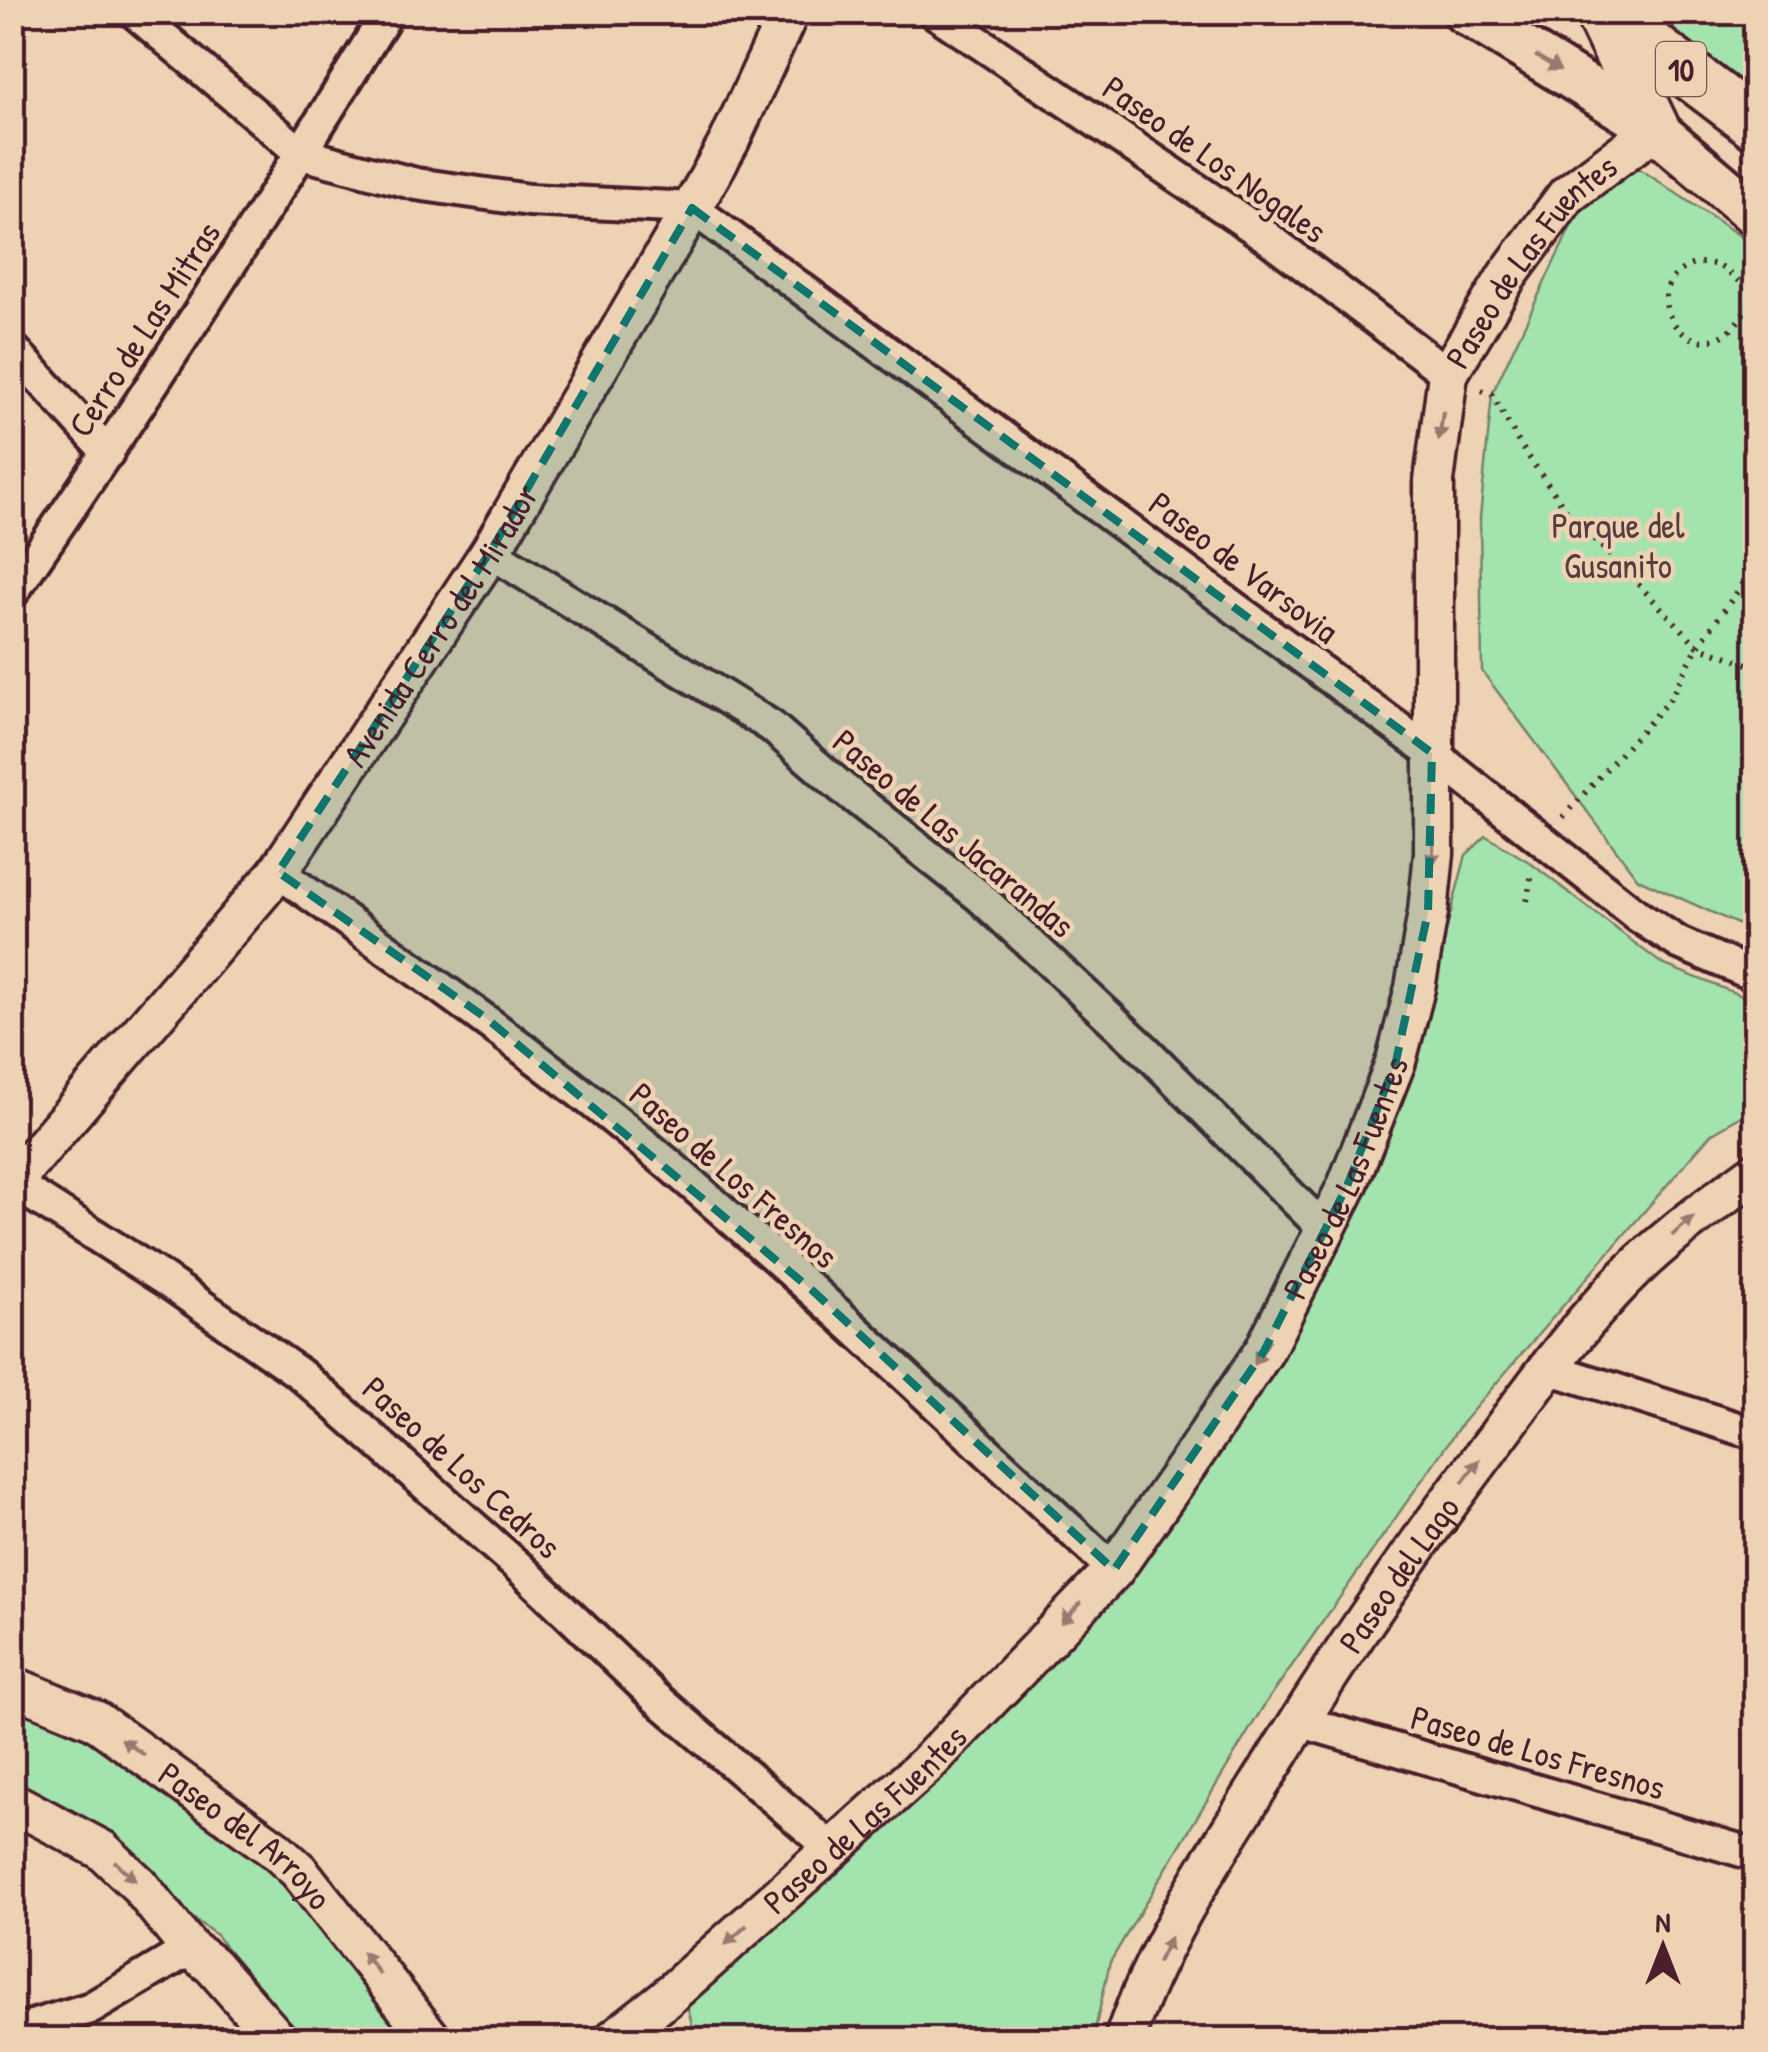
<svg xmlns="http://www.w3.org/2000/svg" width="1768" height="2052" font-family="'Patrick Hand',sans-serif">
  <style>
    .green { fill: #a3e4ae; stroke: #76826c; stroke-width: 2.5 }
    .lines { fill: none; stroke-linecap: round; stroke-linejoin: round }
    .minor-casing { stroke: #4a1f2b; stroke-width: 38 }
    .tertiary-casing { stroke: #4a1f2b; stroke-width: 45 }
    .secondary-casing { stroke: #4a1f2b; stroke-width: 50 }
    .trunk-casing { stroke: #4a1f2b; stroke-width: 55 }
    .path { stroke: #4a1f2b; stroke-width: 6; stroke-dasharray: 2.5 8; stroke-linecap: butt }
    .minor { stroke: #edd2b4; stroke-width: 30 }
    .tertiary { stroke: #edd2b4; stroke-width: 38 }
    .secondary { stroke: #edd2b4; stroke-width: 42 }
    .trunk { stroke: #edd2b4; stroke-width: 48 }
    .oneway { fill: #9c7870 }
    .marked { fill: #0f766e; fill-opacity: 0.2; stroke: #0f766e; stroke-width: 8; stroke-dasharray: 20 12; stroke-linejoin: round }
    .labels { text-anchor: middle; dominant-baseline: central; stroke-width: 9; stroke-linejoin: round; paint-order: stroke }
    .shield { fill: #edd2b4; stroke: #7b5554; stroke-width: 2.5 }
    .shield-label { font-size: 32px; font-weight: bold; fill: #4a1f2b }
    .street-label { font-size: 35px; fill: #4a1f2b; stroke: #edd2b4 }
    .park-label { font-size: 35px; fill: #573d3f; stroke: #edd2b4 }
  </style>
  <rect width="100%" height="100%" fill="#edd2b4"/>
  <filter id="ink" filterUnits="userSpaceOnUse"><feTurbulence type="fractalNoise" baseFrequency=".01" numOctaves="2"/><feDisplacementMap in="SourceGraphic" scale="20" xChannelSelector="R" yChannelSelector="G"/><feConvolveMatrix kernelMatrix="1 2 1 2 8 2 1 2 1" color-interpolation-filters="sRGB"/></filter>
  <g filter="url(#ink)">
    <g class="green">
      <path d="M1632 13H1755V100Z"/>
      <path d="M1625 159 1755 246V932L1638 879 1482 671 1480 518 1492 394 1582 203Z"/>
      <path d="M1486 836 1529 862 1662 964 1755 1001V1108L1711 1134 1462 1423 1263 1707 1110 1962 1093 2039H696L685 1998 1133 1572 1312 1299 1413 1055 1466 855Z"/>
      <path d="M12 1701 92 1726 299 1871 419 2039H302L215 1934 53 1819 13 1807Z"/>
    </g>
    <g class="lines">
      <defs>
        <g id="minor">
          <path d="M134 12 302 154 416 184 529 200 692 208 1432 753 1639 917 1679 943 1756 976"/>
          <path d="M934 12 1267 237 1448 374"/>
          <path d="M12 348 108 453"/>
          <path d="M490 552 771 726 840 786 979 896 1145 1050 1324 1229"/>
          <path d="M12 593C142 403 268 209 388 12"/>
          <path d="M278 872C410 965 542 1058 666 1162 820 1293 966 1433 1114 1570"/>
          <path d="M12 1182 162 1278 300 1374 520 1568 654 1696 831 1848"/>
          <path d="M1548 1368 1756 1434"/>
          <path d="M1299 1721 1756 1855"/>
          <path d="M12 2032 91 2008 190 1949"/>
        </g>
        <g id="tertiary">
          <path id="s1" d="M12 1183 278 872 490 552 692 208 729 142 789 12"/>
          <path id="s2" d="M12 1686 95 1720 276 1850 299 1871 432 2040"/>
          <path d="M12 1802 102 1850 138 1884 190 1949 212 1965 278 2040"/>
          <path id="s3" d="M613 2040 665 1999 926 1765 1114 1570 1194 1455 1264 1351 1347 1186 1396 1061 1415 988 1428 912 1434 853V481L1448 374 1507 276 1567 195 1655 129"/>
          <path id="s4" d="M1124 2040C1158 1939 1219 1849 1275 1760 1341 1653 1413 1549 1489 1448 1528 1395 1566 1342 1611 1293 1653 1246 1705 1209 1756 1172"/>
        </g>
        <path id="secondary" d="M1465 12 1655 129 1756 215"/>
        <g id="trunk">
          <path d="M1599 12 1655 129"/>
          <path d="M1607 12 1756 125"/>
        </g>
      </defs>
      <use href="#minor" class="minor-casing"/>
      <use href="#tertiary" class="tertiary-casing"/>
      <use href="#secondary" class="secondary-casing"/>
      <use href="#trunk" class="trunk-casing"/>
      <g class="path">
        <path d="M1756 294C1744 286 1732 273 1719 266 1710 262 1697 262 1689 266 1637 290 1683 366 1728 332 1739 323 1747 307 1756 295"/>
        <path d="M1482 390 1492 394 1519 443 1566 510 1698 646 1756 667"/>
        <path d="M1563 817 1670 699 1698 646 1756 566"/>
        <path d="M1527 901 1532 873"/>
      </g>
      <use href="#minor" class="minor"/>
      <use href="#tertiary" class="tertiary"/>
      <use href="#secondary" class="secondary"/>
      <use href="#trunk" class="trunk"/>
    </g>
    <defs><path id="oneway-solid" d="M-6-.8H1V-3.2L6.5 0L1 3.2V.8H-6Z" transform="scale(2.5)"/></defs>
    <g class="oneway">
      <use href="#oneway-solid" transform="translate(1548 63) rotate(31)"/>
      <use href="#oneway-solid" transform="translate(1441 426) rotate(98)"/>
      <use href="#oneway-solid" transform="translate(1433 851) rotate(93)"/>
      <use href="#oneway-solid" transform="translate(1683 1226) rotate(-41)"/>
      <use href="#oneway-solid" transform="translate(1262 1352) rotate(121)"/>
      <use href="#oneway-solid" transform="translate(1471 1471) rotate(-53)"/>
      <use href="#oneway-solid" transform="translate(1071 1613) rotate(135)"/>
      <use href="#oneway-solid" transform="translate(133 1747) rotate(-145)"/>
      <use href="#oneway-solid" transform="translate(125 1871) rotate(43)"/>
      <use href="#oneway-solid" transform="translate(736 1935) rotate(138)"/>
      <use href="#oneway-solid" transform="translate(1164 1950) rotate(-64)"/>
      <use href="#oneway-solid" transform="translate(371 1963) rotate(-128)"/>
    </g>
  </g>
  <path class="marked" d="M692 208 1432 753 1428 912 1396 1061 1347 1186 1264 1351 1114 1570 813 1291 486 1018 278 872 490 552Z"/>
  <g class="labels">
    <rect class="shield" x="1656" y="42" width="50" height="54" rx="8"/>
    <g class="shield-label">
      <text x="1681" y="69">10</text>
    </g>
    <g class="street-label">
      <text transform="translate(1215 159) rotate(35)">Paseo de Los Nogales</text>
      <text stroke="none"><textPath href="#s3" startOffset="2105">Paseo de Las Fuentes</textPath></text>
      <text transform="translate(144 329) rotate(-57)">Cerro de Las Mitras</text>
      <text transform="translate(1244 567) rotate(37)">Paseo de Varsovia</text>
      <text stroke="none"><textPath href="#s1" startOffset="705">Avenida Cerro del Mirador</textPath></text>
      <text transform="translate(954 833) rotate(40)">Paseo de Las Jacarandas</text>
      <text transform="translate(734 1175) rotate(41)">Paseo de Los Fresnos</text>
      <text stroke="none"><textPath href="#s3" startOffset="1145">Paseo de Las Fuentes</textPath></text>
      <text transform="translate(462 1467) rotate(42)">Paseo de Los Cedros</text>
      <text stroke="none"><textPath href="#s4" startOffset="542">Paseo del Lago</textPath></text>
      <text transform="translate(1538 1752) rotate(16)">Paseo de Los Fresnos</text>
      <text stroke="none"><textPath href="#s3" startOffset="335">Paseo de Las Fuentes</textPath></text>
      <text stroke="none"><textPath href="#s2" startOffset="280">Paseo del Arroyo</textPath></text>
    </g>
    <g class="park-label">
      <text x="1618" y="525">Parque del<tspan x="1618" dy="40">Gusanito</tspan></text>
    </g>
  </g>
  <rect width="1768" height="2052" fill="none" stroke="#edd2b4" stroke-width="50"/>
  <rect x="25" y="25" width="1718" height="2002" fill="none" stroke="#4a1f2b" stroke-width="4" filter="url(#ink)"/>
  <g transform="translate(1663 1947)" stroke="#edd2b4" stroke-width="8" paint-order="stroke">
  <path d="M0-8L18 38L0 25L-18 38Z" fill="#4a1f2b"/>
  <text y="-15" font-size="28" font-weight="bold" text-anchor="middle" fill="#4a1f2b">N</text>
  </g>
</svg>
